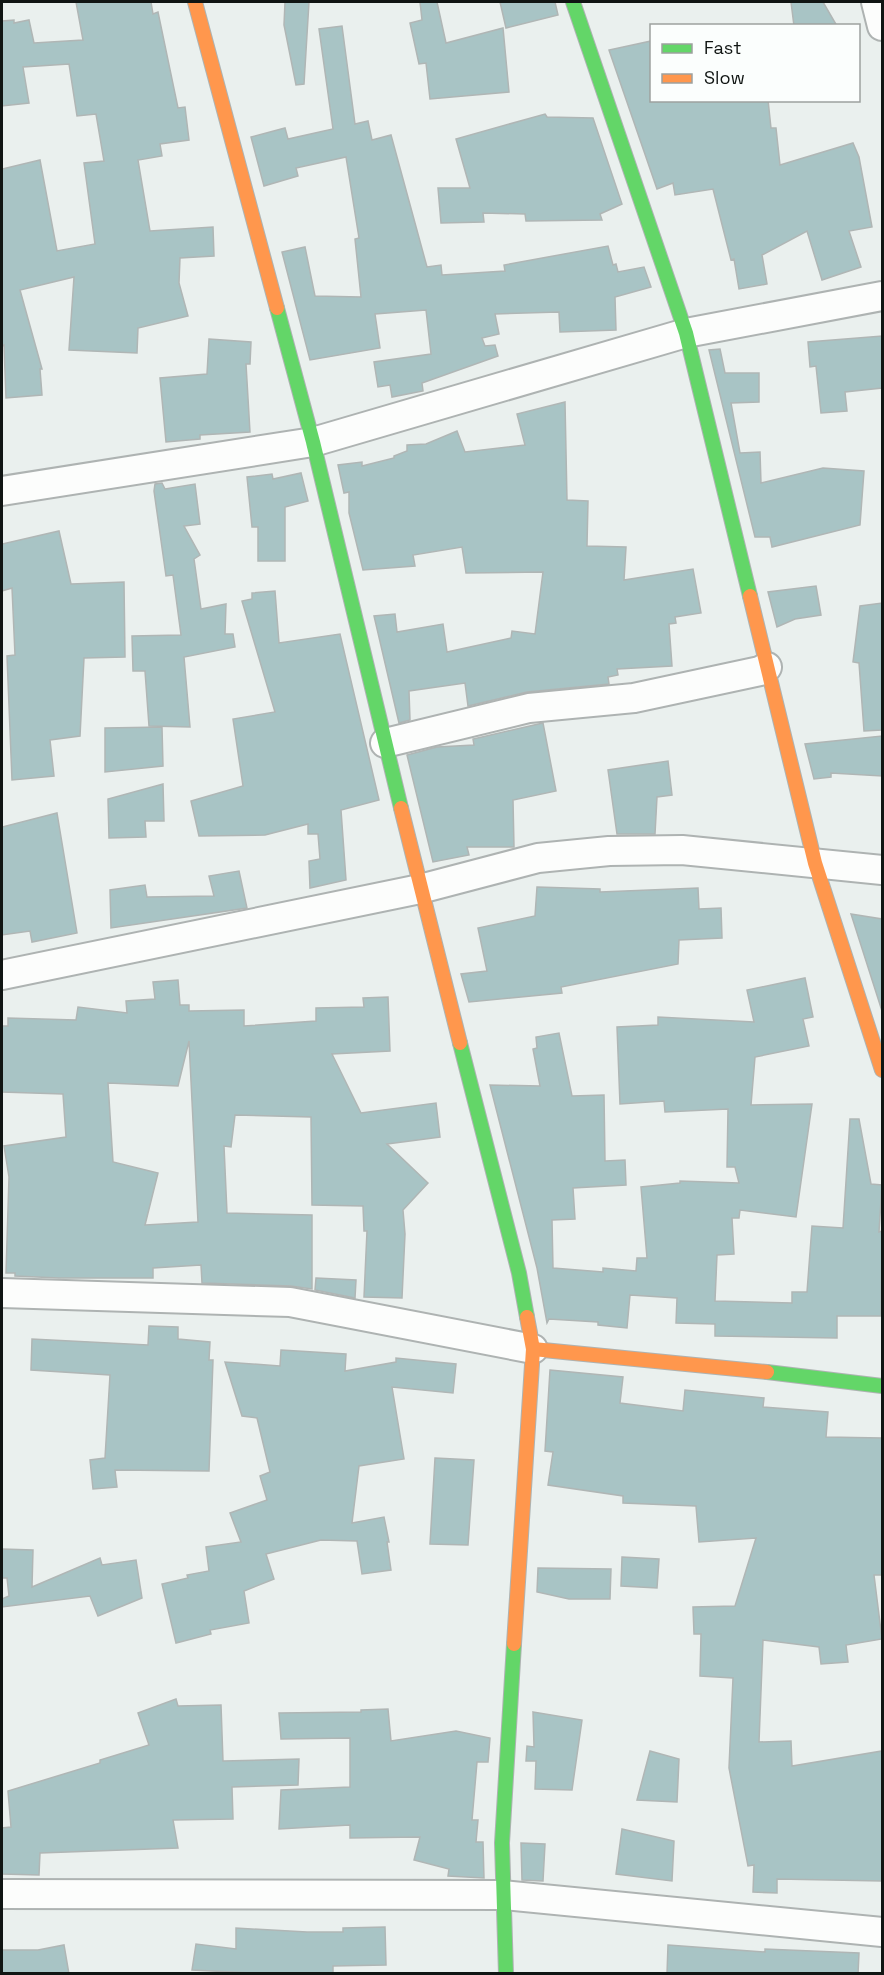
<svg xmlns="http://www.w3.org/2000/svg" width="884" height="1975" font-family="'Space Grotesk',sans-serif">
  <style>
    .building { fill: #a8c4c5; stroke: #b0b6b5; stroke-width: 1.5; fill-rule: evenodd }
    .lines { fill: none; stroke-linecap: round; stroke-linejoin: round }
    .street-casing { stroke: #aeb3b2; stroke-width: 32 }
    .fast-casing { stroke: #aeb3b2; stroke-width: 16 }
    .slow-casing { stroke: #aeb3b2; stroke-width: 16 }
    .street { stroke: #fcfdfc; stroke-width: 28 }
    .fast { stroke: #63d668; stroke-width: 14 }
    .slow { stroke: #ff974d; stroke-width: 14 }
  </style>
  <rect width="100%" height="100%" fill="#eaf0ee"/>
  <g class="building">
    <path d="M76 2H151L153 14 158 12 178 108 185 107 189 140 160 144 162 156 138 160 150 231 213 227 214 256 180 258 179 283 188 316 138 328 137 353 69 350 74 277 20 290 42 369H40L42 395 6 398 4 345 2 346V169L40 160 57 251 95 244 84 163 104 161 96 114 77 116 69 64 23 67 29 103 2 106V21L14 20V23L29 20 34 43 83 40Z"/>
    <path d="M285 2H309L304 84 296 85 284 25Z"/>
    <path d="M420 2H437L446 43 503 28 509 92 430 99 426 63 419 64 410 23 422 20Z"/>
    <path d="M500 2H555L558 15 506 28Z"/>
    <path d="M791 2H823L837 26H794Z"/>
    <path d="M342 26 355 124 368 121 372 140 391 135 427 267 441 265 442 275 505 271 504 265 608 246 613 265 616 264 618 272 644 267 651 287 615 297 616 330 560 332 559 312 495 314 499 334 482 338 485 346 495 345 498 356 422 383 423 391 392 397 390 385 378 387 374 362 431 354 426 310 375 314 380 348 310 360 282 252 305 247 315 296 361 297 355 239 359 238 346 157 296 168 298 176 264 186 251 137 285 128 288 139 333 129 319 29Z"/>
    <path d="M651 41V100H768L771 128H776L780 165 853 143 859 157 872 227 849 231 861 267 822 280 807 231 762 255 767 284 739 289 734 259 731 260 713 189 675 195 673 183 657 189 609 50Z"/>
    <path d="M545 114 547 117 593 118 622 204 600 214 602 220 526 221 525 214 483 213 484 222 441 223 438 188H470L456 139Z"/>
    <path d="M882 336V388L845 392 847 411 821 413 816 366 810 367 808 342Z"/>
    <path d="M209 339 251 342 250 364H246L250 432 200 435V439L166 442 160 378 207 374Z"/>
    <path d="M720 349 725 373H759V402L731 403 740 453 760 452 761 483 823 468 864 471 860 525 772 547 770 537H755L709 350Z"/>
    <path d="M565 402 567 500 588 501 587 546 626 547 624 580 693 569 701 613 675 617 676 623 669 624 672 666 617 669 618 675 608 677 609 684 527 692 468 706 465 683 409 691 410 720 399 723 374 616 395 614 397 632 443 624 447 652 511 638 512 631 535 634 543 572 466 573 462 547 413 555 415 566 363 570 349 513V492L344 493 338 465 362 462V466L394 458V456L407 451V445L426 444 457 431 465 452 525 445 517 414Z"/>
    <path d="M301 473 308 501 285 507V561H258V527H252L247 477 272 474 273 479Z"/>
    <path d="M162 483 165 489 195 484 200 524 184 526 200 555 194 559 201 609 226 604 225 634H233L235 647 184 657 190 727 149 726 145 671H133L132 636 181 635 173 575 166 576 154 491 155 484Z"/>
    <path d="M59 531 71 584 124 582 125 657 84 658 80 736 50 740 54 776 12 780 7 656 15 655 12 588 2 591V544Z"/>
    <path d="M816 586 821 615 795 619 777 627 768 592Z"/>
    <path d="M275 591 279 643 340 634 379 800 341 810 346 880 310 888 309 861 320 859 318 834H308V824L265 835 199 836 191 801 243 786 233 719 275 712 242 601 252 599V593Z"/>
    <path d="M882 603V730L864 731 859 663 853 662 860 606Z"/>
    <path d="M543 723 556 791 513 800 514 847H467L469 855 433 862 407 755 437 747 474 745 473 739Z"/>
    <path d="M162 727 163 766 105 772V728Z"/>
    <path d="M882 736V776L831 773V777L814 779 805 744Z"/>
    <path d="M668 761 672 795 657 797 655 834H617L608 770Z"/>
    <path d="M163 784 164 821H145L146 837 109 838 108 799Z"/>
    <path d="M57 813 77 933 32 942 30 931 2 935V827Z"/>
    <path d="M239 871 247 908 111 928 110 890 145 885 147 897 214 896 209 876Z"/>
    <path d="M537 887 600 889V892L698 888 699 909 721 908 722 938 679 940 678 964 561 987 562 993 469 1002 461 974 487 971 478 928 535 916Z"/>
    <path d="M851 914 882 919V1011Z"/>
    <path d="M805 978 813 1017 803 1019 809 1046 755 1057 751 1105 812 1104 796 1217 740 1210 739 1218H732L734 1254 717 1255 715 1301 792 1303V1292H807L812 1226 843 1228 850 1119H859L871 1184 882 1185 879 1232 882 1231 881 1316H837V1338L715 1336V1324L676 1323 677 1298 630 1295 627 1328 598 1325V1322L549 1319 547 1323 537 1268 490 1085 540 1086 533 1049 537 1048 536 1037 559 1033 572 1096 604 1095 605 1161 625 1160 626 1185 573 1188 575 1219 552 1220 553 1268 603 1272V1268L636 1271 637 1258H647L641 1187 680 1183V1181L739 1183 735 1167H727L728 1109 665 1112 664 1101 620 1104 617 1027 658 1025V1017L754 1022 747 990Z"/>
    <path d="M178 980 180 1005H189V1011L244 1010V1026L316 1021V1008L364 1007 363 998 388 997 390 1051 332 1054 361 1113 436 1103 440 1137 387 1144 428 1183 403 1210 405 1234 402 1298 364 1297 367 1231H364L363 1206 312 1205 311 1117 235 1115 231 1147 224 1146 227 1213 312 1215V1289L291 1286 202 1283 201 1265 153 1268V1278H59L15 1276V1273H6L9 1177 4 1146 66 1137 63 1094 2 1092V1026H8V1018L76 1020 78 1007 127 1013 126 1001 155 999 153 982ZM189 1041 198 1222 145 1225 158 1173 113 1162 108 1083 178 1086Z"/>
    <path d="M316 1278 356 1280 355 1298 315 1290Z"/>
    <path d="M149 1326 178 1327V1339L210 1342 209 1360H213L209 1471 115 1470 117 1487 93 1489 90 1460 105 1458 110 1375 31 1370 32 1339 148 1345Z"/>
    <path d="M281 1350 346 1354 345 1371 396 1362V1358L456 1364 453 1393 392 1387 404 1459 359 1466 352 1523 384 1517 389 1542H387L391 1570 362 1574 357 1541 321 1540 266 1554 274 1579 244 1591 249 1623 210 1630 211 1634 176 1643 162 1584 188 1578 187 1575 209 1571 206 1547 241 1542 230 1513 267 1500 260 1476 270 1472 257 1418 242 1416 225 1362 280 1366Z"/>
    <path d="M550 1370 623 1377 620 1403 683 1411 685 1390 764 1398 763 1407 828 1412 826 1437 882 1438V1575H874L882 1639 846 1645 848 1662 821 1664 819 1647 763 1640 759 1742 791 1741 792 1766 882 1751V1881L777 1879V1893L753 1892 754 1865 748 1866 729 1768 733 1678 700 1676 701 1634H694L693 1607 735 1606 756 1538 699 1542 696 1506 623 1503V1496L548 1485 553 1452 545 1451Z"/>
    <path d="M435 1458 474 1460 468 1545 430 1544Z"/>
    <path d="M2 1549 33 1550 32 1587 100 1558 102 1565 136 1560 142 1598 98 1616 90 1596 2 1607V1599L9 1596 7 1578H2Z"/>
    <path d="M622 1557 659 1559 657 1588 621 1586Z"/>
    <path d="M538 1568 611 1569 610 1599H569L537 1592Z"/>
    <path d="M176 1699 178 1706 221 1705 223 1761 299 1759 298 1785 232 1787 233 1819 173 1820 178 1848 40 1853 39 1875 2 1874V1828L11 1827 8 1791 100 1763V1760L149 1745 138 1713Z"/>
    <path d="M388 1709 391 1741 456 1731 490 1738 488 1762H477L472 1820H478L476 1842H483L484 1878 448 1876 449 1869 414 1860 420 1837 350 1838V1825L279 1829 281 1790 350 1787V1738L281 1739 279 1713 361 1712V1710Z"/>
    <path d="M533 1712 582 1720 572 1790 535 1789 536 1761H526L527 1746 534 1747Z"/>
    <path d="M650 1751 679 1759 677 1802 637 1800Z"/>
    <path d="M622 1829 674 1841 672 1881 616 1874Z"/>
    <path d="M521 1843 545 1844 543 1881 522 1880Z"/>
    <path d="M385 1927 386 1965 333 1966V1974H273L192 1970 196 1944 236 1949V1928L307 1932H343V1928Z"/>
    <path d="M64 1945 69 1974H2V1950H38Z"/>
    <path d="M668 1945 765 1952V1949L859 1953 858 1974H667Z"/>
  </g>
  <g class="lines">
    <defs>
      <g id="street">
        <path d="M876 2 882 26"/>
        <path d="M2 491 313 442 686 333 882 296"/>
        <path d="M385 743 529 708 634 698 760 671 767 667"/>
        <path d="M2 975 420 889 538 858 609 851 682 850 882 870"/>
        <path d="M2 1293 290 1302 533 1349"/>
        <path d="M2 1894 503 1895 882 1932"/>
      </g>
      <g id="fast">
        <path d="M573 2 686 333 750 596"/>
        <path d="M277 308 313 442 401 808"/>
        <path d="M460 1043 519 1273 527 1317"/>
        <path d="M767 1372 882 1386"/>
        <path d="M506 1974 502 1843 514 1644"/>
      </g>
      <g id="slow">
        <path d="M195 2 277 308"/>
        <path d="M750 596 815 863 882 1070"/>
        <path d="M401 808 460 1043"/>
        <path d="M533 1349 767 1372"/>
        <path d="M514 1644 533 1349 527 1317"/>
      </g>
    </defs>
    <use href="#street" class="street-casing"/>
    <use href="#fast" class="fast-casing"/>
    <use href="#slow" class="slow-casing"/>
    <use href="#street" class="street"/>
    <use href="#fast" class="fast"/>
    <use href="#slow" class="slow"/>
  </g>
  <rect width="884" height="1975" fill="none" stroke="#101513" stroke-width="6"/>
  <rect x="650" y="24" width="210" height="78" fill="#fbfefd" stroke="#9da19f" stroke-width="1.5"/>
  <rect x="662" y="44" width="30" height="9" fill="#63d668" stroke="#9da19f" stroke-width="1.5"/>
  <text x="704" y="54" font-size="18" fill="#101513">Fast</text>
  <rect x="662" y="74" width="30" height="9" fill="#ff974d" stroke="#9da19f" stroke-width="1.5"/>
  <text x="704" y="84" font-size="18" fill="#101513">Slow</text>
</svg>
